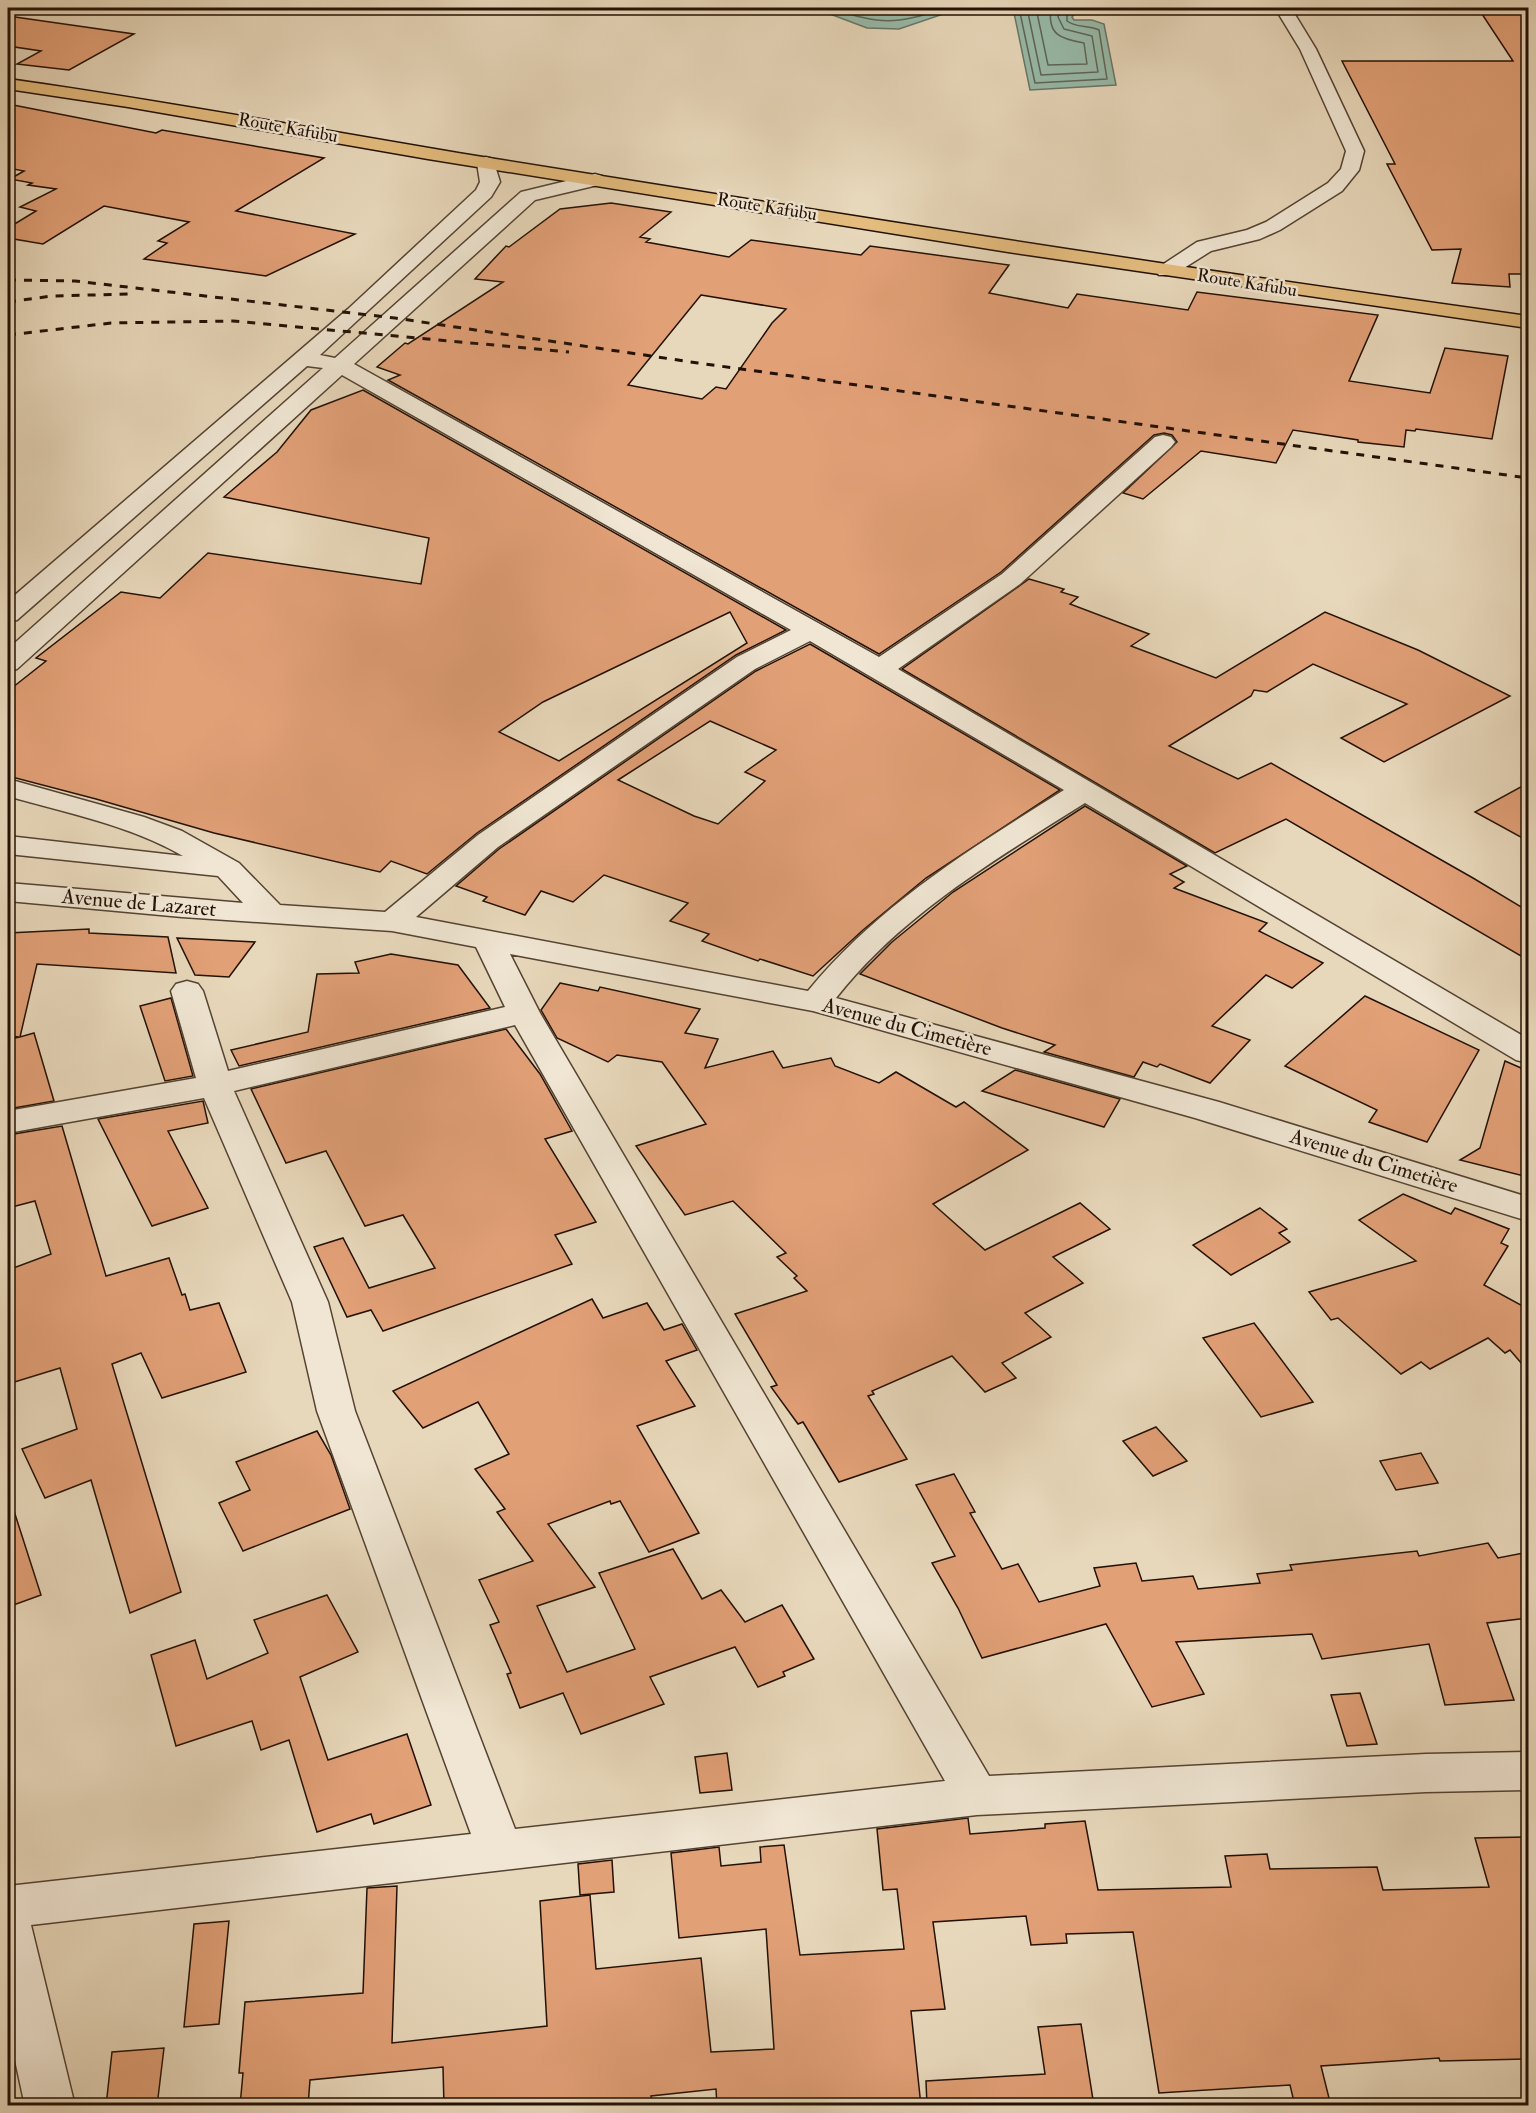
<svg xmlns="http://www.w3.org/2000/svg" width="1536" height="2113" font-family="'IM FELL Double Pica',serif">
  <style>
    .water { fill: #98bbaa; stroke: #697768; stroke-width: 1.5 }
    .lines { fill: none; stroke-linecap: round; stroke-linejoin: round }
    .shore { stroke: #5e6658; stroke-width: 1.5 }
    .building { fill: #e2a077; stroke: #231105; stroke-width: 1.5; fill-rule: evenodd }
    .minor-casing { stroke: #544332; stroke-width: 3 }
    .major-casing { stroke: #231105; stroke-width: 3 }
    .minor { fill: #f0e6d3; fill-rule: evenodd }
    .major { fill: #e4bc7e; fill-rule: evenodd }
    .rail { stroke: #231105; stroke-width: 3; stroke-dasharray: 8 8; stroke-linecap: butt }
    .labels { text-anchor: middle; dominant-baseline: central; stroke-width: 5; stroke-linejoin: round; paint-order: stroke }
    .far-street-label { font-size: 18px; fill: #231105; stroke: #f0e6d3 }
    .street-label { font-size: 21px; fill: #231105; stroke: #f0e6d3 }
  </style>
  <rect width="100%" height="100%" fill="#e8d8bb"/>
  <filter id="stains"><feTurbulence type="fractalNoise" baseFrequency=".00333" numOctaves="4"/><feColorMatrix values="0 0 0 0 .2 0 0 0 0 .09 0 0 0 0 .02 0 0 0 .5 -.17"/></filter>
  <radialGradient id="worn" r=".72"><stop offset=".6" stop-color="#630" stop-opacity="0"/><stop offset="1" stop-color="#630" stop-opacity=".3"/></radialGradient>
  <g class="water">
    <path d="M791 8H996L958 9 899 29 867 28 822 11Z"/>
    <path d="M1013 8H1101L1102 11 1075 14 1072 17 1074 20H1092L1104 24 1116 85 1030 90Z"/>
  </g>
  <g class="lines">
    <g class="shore">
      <path d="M830 8C879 25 897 25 946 8"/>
      <path d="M851 8 888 14 924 8"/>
      <path d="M1019 8 1035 83 1107 79 1099 30C1089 25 1076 28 1067 21V11L1076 8"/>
      <path d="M1027 8 1041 75 1098 72 1092 36 1064 29 1058 17 1061 8"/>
      <path d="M1036 8 1048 65 1087 64 1084 43C1061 39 1047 35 1051 8"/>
    </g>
  </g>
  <g class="building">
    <path d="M1478 8H1528V274H1509L1510 287 1452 283 1461 249 1432 250 1387 164H1395L1342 61H1513Z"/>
    <path d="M8 16 134 34 69 70 17 64 41 51 8 46Z"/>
    <path d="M8 104 156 133 162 130 324 158 236 211 355 234 266 276 144 259 167 243 158 241 189 222 104 206 43 244 8 238V228L36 211 20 207 56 189 28 185 32 183 10 179 24 171 8 168Z"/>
    <path d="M611 203 671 212 640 237 650 239 646 242 729 257 751 240 861 255 870 246 1009 265 989 293 1068 308 1077 294 1188 310 1197 292 1378 315 1349 381 1430 393 1445 348 1508 356 1492 439 1416 429 1415 431 1406 430 1404 447 1358 442V440L1293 430 1276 463 1201 451 1143 499 1123 493 1177 442 1172 435 1164 433 1154 435 1001 572 879 654 388 380 400 375 377 367 405 343 408 344 503 282 475 279 506 246 509 247 560 209ZM701 295 786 309 772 323 726 389 716 387 702 399 628 385Z"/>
    <path d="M363 390 786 630 736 655 477 833 427 874 391 861 380 872 214 833 96 799 8 776V691L46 661 36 658 121 592 160 598 208 553 421 584 429 538 224 497 277 452 311 410ZM730 612 747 643 559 761 499 732 543 702Z"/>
    <path d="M1029 579 1064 589 1061 592 1078 597 1070 604 1149 634 1131 646 1216 678 1325 612 1418 650 1510 696 1384 762 1341 738 1407 704 1313 664 1267 692 1254 690 1251 696 1169 746 1238 779 1271 763 1473 878 1528 911V960L1286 819 1215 853 902 669Z"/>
    <path d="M810 644 1060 790 926 878 863 930 813 976 760 959 758 961 702 941 709 934 670 921 688 903 604 875 573 902 541 891 525 915 483 901 487 897 456 886 499 849 756 671ZM710 721 776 750 745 772 765 781 718 824 694 816 618 780Z"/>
    <path d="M1528 783V841L1475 812Z"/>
    <path d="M1085 806 1187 866 1170 874 1184 882 1174 888 1267 923 1259 931 1323 963 1292 988 1266 975 1212 1026 1250 1040 1210 1083 1160 1064 1157 1067 1143 1062 1134 1077 1044 1052 1055 1045 1002 1028 860 974 892 942 953 892Z"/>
    <path d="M89 929V933L168 937 176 973 37 964 20 1037 34 1033 54 1101 8 1109V1040L19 1037 8 1036V933Z"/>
    <path d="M177 938 255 942 229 977 195 975Z"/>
    <path d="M391 954 458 965 490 1008 239 1066 231 1050 308 1032 317 974 359 973 355 962Z"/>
    <path d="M560 983 598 991 600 987 700 1009 685 1033 718 1039 705 1068 773 1051 783 1068 831 1058 835 1066 879 1083 896 1072 956 1107 964 1102 1028 1150 933 1204 985 1250 1080 1203 1110 1229 1053 1257 1083 1283 1025 1313 1051 1337 1002 1363 1016 1378 985 1392 952 1356 872 1391 874 1394 868 1396 907 1459 839 1482 803 1422 798 1424 771 1387 777 1385 735 1314 807 1291 794 1278 797 1276 777 1257 786 1253 733 1201 685 1215 636 1146 706 1124 662 1062 617 1055 608 1062 557 1038 541 1010Z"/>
    <path d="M1365 996 1479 1050 1427 1142 1369 1122 1377 1110 1285 1066Z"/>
    <path d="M171 998 193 1076 165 1081 140 1006Z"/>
    <path d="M506 1029 540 1074 572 1131 545 1139 596 1222 555 1235 572 1264 383 1331 371 1310 347 1317 314 1247 343 1238 369 1288 435 1268 403 1215 365 1226 326 1151 286 1163 251 1089Z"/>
    <path d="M1505 1061 1528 1071V1177L1460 1160 1480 1148Z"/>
    <path d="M1015 1070 1120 1099 1104 1127 982 1091Z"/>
    <path d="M203 1101 208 1123 168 1131 208 1208 152 1226 98 1119Z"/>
    <path d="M62 1126 106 1276 169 1258 182 1295 185 1294 190 1310 219 1303 246 1372 162 1398 141 1353 112 1364 181 1592 130 1613 91 1480 45 1498 22 1449 77 1429 60 1368 8 1384V1270L51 1254 35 1201 8 1208V1135Z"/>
    <path d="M1403 1194 1451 1214 1455 1208 1509 1229 1501 1243 1508 1246 1484 1285 1528 1309V1371L1510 1350 1505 1353 1488 1338 1430 1369 1421 1362 1401 1374 1338 1318 1331 1320 1309 1292 1416 1261 1359 1220Z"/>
    <path d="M1260 1208 1287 1229 1279 1233 1290 1242 1231 1275 1193 1245Z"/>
    <path d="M592 1299 603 1318 647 1303 664 1330 682 1324 697 1350 666 1361 695 1406 637 1426 699 1533 649 1552 620 1501 611 1504 610 1501 548 1524 595 1587 537 1606 567 1672 635 1649 599 1573 673 1549 702 1599 721 1590 745 1622 782 1605 814 1659 783 1672 785 1676 758 1687 735 1647 650 1677 664 1704 581 1734 563 1693 520 1708 507 1674 511 1673 490 1625 499 1622 479 1580 533 1561 497 1512 505 1509 475 1469 509 1454 478 1402 423 1428 393 1391Z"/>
    <path d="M1254 1323 1313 1402 1261 1417 1203 1338Z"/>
    <path d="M1156 1427 1187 1461 1153 1476 1123 1441Z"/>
    <path d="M317 1431 331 1455 350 1509 243 1551 219 1503 250 1490 236 1462Z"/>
    <path d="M1421 1453 1438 1483 1396 1490 1380 1461Z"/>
    <path d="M954 1474 975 1512 970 1513 1002 1569 1018 1564 1039 1602 1100 1586 1094 1568 1136 1563 1142 1581 1193 1576 1198 1589 1260 1583 1257 1574 1292 1570 1290 1565 1417 1551 1419 1556 1488 1543 1498 1558 1528 1552V1618L1487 1623 1514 1700 1445 1705 1429 1644 1322 1659 1312 1634 1176 1642 1204 1694 1152 1707 1106 1624 982 1658 958 1608 932 1563 955 1556 916 1485Z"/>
    <path d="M14 1511 41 1595 8 1607V1512Z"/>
    <path d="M327 1595 358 1652 300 1677 328 1760 407 1734 431 1805 374 1824 371 1814 317 1832 289 1740 261 1750 252 1721 176 1746 151 1655 195 1640 207 1679 268 1653 254 1620Z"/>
    <path d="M1360 1693 1377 1744 1347 1746 1331 1695Z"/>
    <path d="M727 1753 732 1790 700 1793 695 1757Z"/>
    <path d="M968 1818 970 1834 1045 1828V1824L1085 1821 1098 1890 1231 1887 1225 1856 1267 1854 1270 1869 1377 1867 1383 1890 1489 1887 1475 1838 1528 1837V2059L1440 2061 1439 2058 1321 2066 1331 2106H1295L1290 2085 1159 2093 1133 1932 1066 1934 1067 1943 1031 1945 1026 1916 933 1922 945 2009 911 2011 921 2106H886L885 2099 798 2106H717L716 2089 651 2096 652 2106H444L443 2067 310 2080 308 2106H240L243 2073H239L245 2002 363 1993 367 1888 397 1886 392 2043 547 2026 540 1901 590 1895 596 1969 701 1958 711 2052 774 2049 766 1929 679 1938 671 1853 719 1847 721 1866 761 1862 760 1847 784 1845 800 1955 904 1949 897 1889 883 1890 877 1829Z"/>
    <path d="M612 1860 614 1892 580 1895 578 1864Z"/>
    <path d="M229 1921 219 2024 184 2027 194 1924Z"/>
    <path d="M1081 2024 1094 2106H927L926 2081 1045 2074 1038 2027Z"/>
    <path d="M164 2048 157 2106H106L112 2052Z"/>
  </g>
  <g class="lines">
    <defs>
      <g id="minor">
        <path d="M1275 8H1291L1316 49 1364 151 1359 170 1342 191 1280 230 1260 239 1211 251 1173 275H1159L1156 271 1159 267 1197 242 1247 230 1266 222 1328 183 1341 169 1346 151 1300 49Z"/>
        <path d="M486 157 493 159 500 182 491 197 320 355 335 358 521 192 595 174 602 176 605 180 602 184 535 200 354 364 879 657 1002 574 1155 437 1163 435 1171 437 1175 442 1171 447 1020 584 898 669 1528 1039V1063L1516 1060 1085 803C996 859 902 914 836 998L1219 1102 1528 1197V1221L1195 1118 813 1011 510 954 540 1013 989 1776 1426 1754 1528 1752V1790L1426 1792 977 1815 31 1925 75 2106H25L8 2028V1886L471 1834 317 1411 292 1302 204 1098 8 1133V1111L196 1078 171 991 176 984 187 981 198 984 203 991 228 1071 505 1007 476 947 392 931 182 917 8 901V883L243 903 218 876 8 854V836L183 856C130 825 66 813 8 796V779L144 817 182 831 239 863 280 905 385 912 478 835 737 657 791 630 342 375 17 669 8 671V649L323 368 307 366 17 620 8 622V601L348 309 476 190 480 182 477 163 479 159ZM810 641 1064 790C972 848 878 905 808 991L416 917 498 847 755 669ZM515 1025 945 1781 515 1829 355 1411 328 1302 234 1091Z"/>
      </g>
      <path id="major" d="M8 79C159 100 308 128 458 153 814 210 1170 267 1528 316V328L1008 252 428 159 128 107 8 89Z"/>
    </defs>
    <use href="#minor" class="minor-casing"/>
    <use href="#major" class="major-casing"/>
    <use href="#minor" class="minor"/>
    <use href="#major" class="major"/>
    <g class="rail">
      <path d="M8 280 75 281 395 318 698 363 1528 478"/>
      <path d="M8 302 52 296 130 294"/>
      <path d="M8 335 111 323 233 321 569 352"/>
    </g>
  </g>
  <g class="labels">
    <g class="far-street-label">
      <text transform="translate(288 128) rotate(10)">Route Kafubu</text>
      <text transform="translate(767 207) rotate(9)">Route Kafubu</text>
      <text transform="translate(1247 283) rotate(9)">Route Kafubu</text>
    </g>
    <g class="street-label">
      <text transform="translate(139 903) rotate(5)">Avenue de Lazaret</text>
      <text transform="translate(907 1027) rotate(15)">Avenue du Cimetière</text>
      <text transform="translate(1374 1161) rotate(17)">Avenue du Cimetière</text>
    </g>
  </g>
  <rect width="1536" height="2113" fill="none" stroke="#e8d8bb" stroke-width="30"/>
  <rect x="9" y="9" width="1518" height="2095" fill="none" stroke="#231105" stroke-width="3"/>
  <rect x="15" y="15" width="1506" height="2083" fill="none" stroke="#231105" stroke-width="1.5"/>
  <rect width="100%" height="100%" filter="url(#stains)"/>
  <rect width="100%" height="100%" fill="url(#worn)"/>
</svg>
